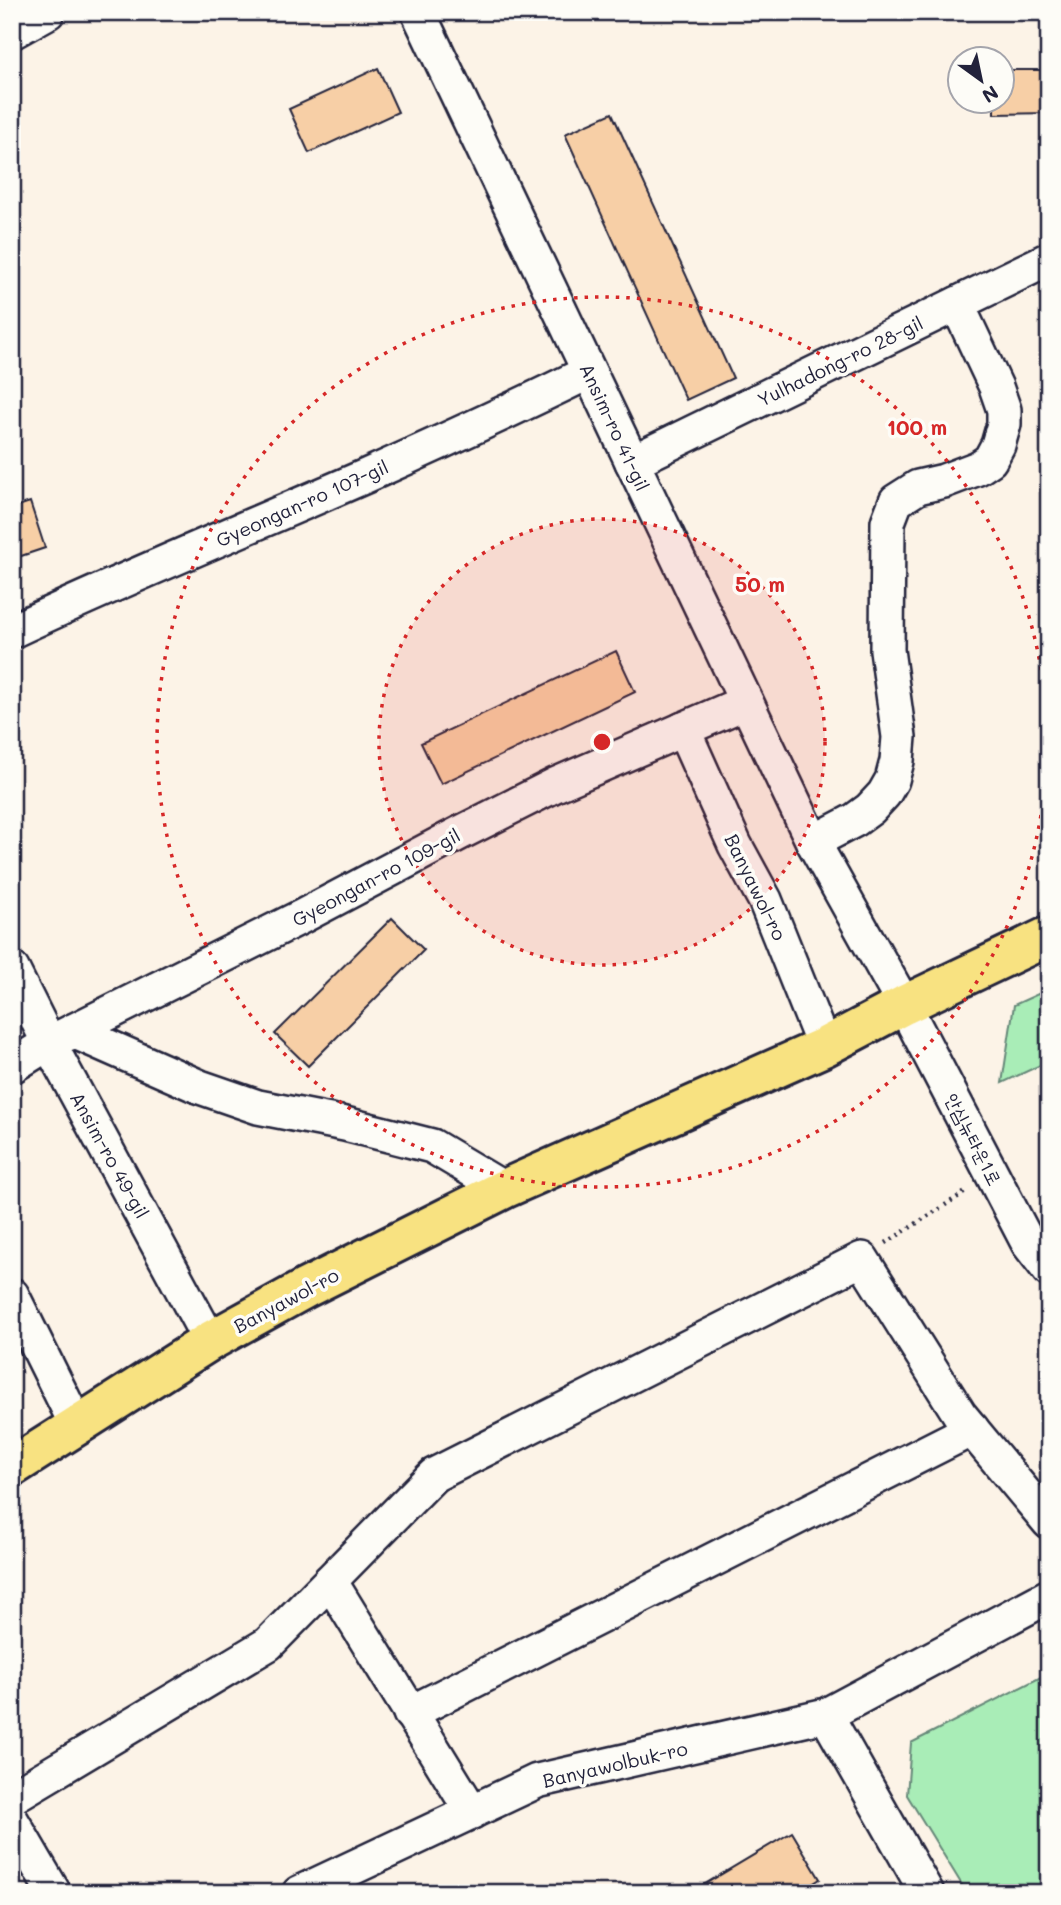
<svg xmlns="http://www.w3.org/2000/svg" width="1061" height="1905" font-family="Mali,'Poor Story',sans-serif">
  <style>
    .green { fill: #a9edb7; stroke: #668879; stroke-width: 2 }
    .building { fill: #f7cfa6; stroke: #22223b; stroke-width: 2 }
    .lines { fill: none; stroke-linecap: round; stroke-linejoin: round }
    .minor-casing { stroke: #22223b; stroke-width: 38 }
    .major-casing { stroke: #22223b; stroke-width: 44 }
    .path { stroke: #22223b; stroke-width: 4.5; stroke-dasharray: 2 5; stroke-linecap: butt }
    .minor { stroke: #fdfcf7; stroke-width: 33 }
    .major { stroke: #f8e281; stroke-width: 38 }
    .ring { fill: none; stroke: #d62828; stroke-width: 3.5; stroke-dasharray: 3.5 7 }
    .labels { text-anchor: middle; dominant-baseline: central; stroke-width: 7; stroke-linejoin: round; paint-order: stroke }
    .street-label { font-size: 19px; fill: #22223b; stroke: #fdfcf7 }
    .centre { fill: #d62828; stroke: #fdfcf7; stroke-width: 3.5 }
    .ring-label { font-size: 21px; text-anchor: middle; font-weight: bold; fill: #d62828; stroke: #fdfcf7; stroke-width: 7; stroke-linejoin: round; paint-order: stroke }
  </style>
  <rect width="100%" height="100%" fill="#fcf3e7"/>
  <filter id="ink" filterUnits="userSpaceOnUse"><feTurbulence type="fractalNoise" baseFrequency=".0143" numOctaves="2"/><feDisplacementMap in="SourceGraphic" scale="14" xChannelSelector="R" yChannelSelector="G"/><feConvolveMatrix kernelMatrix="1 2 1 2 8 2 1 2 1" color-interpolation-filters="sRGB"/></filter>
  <g filter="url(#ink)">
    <g class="green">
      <path d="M1049 989V1061L1002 1083 1014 1005Z"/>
      <path d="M1049 1673V1893H967L907 1795 911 1743Z"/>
    </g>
    <g class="building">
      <path d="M378 68 398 112 309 153 289 109Z"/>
      <path d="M1002 70H1049V113L994 114V102H1002Z"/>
      <path d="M612 113 733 378 686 400 565 134Z"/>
      <path d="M30 502 45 548 12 559V508Z"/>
      <path d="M616 651 635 692 441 784 421 743Z"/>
      <path d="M392 918 424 950 308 1066 275 1034Z"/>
      <path d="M792 1832 820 1879 798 1893H690Z"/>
    </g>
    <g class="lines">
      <defs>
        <g id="minor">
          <path d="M418 12 813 842 904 1005 1028 1243 1049 1270"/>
          <path d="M12 32 48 12"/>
          <path d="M632 462 1049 259"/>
          <path d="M12 631C129 576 249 527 368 475 442 442 516 408 589 372"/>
          <path d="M683 729 735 845 765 900 824 1047"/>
          <path d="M813 842 855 820 870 809 884 794 892 780 897 761 899 737 887 650 888 522 896 501 918 487 944 481 978 468 990 460 998 445 1004 424V410L996 387 957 304"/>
          <path d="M12 969 49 1043 210 1341"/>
          <path d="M73 1031 200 1087 258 1107 345 1124 432 1146 504 1189"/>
          <path d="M12 1066 49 1043 301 917 460 833 555 785 746 702"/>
          <path d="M12 1295 77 1426"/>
          <path d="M330 1581 472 1812"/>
          <path d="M410 1713 972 1429"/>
          <path d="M826 1715 927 1893"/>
          <path d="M12 1797 268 1644 434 1475 862 1259 960 1415 1049 1522"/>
          <path d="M12 1821 54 1893"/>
          <path d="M299 1893 537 1781 826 1715 1049 1596"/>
        </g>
        <path id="major" d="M12 1467 210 1341 306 1288 504 1189 824 1047 904 1005 1049 936"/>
      </defs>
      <use href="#minor" class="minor-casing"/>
      <use href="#major" class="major-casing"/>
      <path class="path" d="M886 1243 967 1191"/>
      <use href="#minor" class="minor"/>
      <use href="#major" class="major"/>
    </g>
  </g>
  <circle cx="602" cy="742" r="223" fill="#d62828" fill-opacity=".12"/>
  <g class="ring">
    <circle cx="602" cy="742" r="223"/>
    <circle cx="602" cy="742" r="445"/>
  </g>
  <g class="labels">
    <g class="street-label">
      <text transform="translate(840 361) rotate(-26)">Yulhadong-ro 28-gil</text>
      <text transform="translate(615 427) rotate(65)">Ansim-ro 41-gil</text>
      <text transform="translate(302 503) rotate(-24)">Gyeongan-ro 107-gil</text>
      <text transform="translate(376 877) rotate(-28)">Gyeongan-ro 109-gil</text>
      <text transform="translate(756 887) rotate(64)">Banyawol-ro</text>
      <text transform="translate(974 1139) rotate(63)">안심뉴타운1로</text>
      <text transform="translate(110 1155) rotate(61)">Ansim-ro 49-gil</text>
      <text transform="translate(286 1300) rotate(-28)">Banyawol-ro</text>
      <text transform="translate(615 1764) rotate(-13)">Banyawolbuk-ro</text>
    </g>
  </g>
  <circle cx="602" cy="742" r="10" class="centre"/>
  <g class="ring-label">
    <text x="917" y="435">100 m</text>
    <text x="760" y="592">50 m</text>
  </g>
  <rect width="1061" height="1905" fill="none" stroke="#fdfcf7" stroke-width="42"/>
  <rect x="21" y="21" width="1019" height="1863" fill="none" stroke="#22223b" stroke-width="2.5" filter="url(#ink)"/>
  <g transform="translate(981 80) rotate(147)"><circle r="33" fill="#fdfcf7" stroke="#a5a5ac" stroke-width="2"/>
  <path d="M0-5L12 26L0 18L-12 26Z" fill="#22223b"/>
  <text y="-10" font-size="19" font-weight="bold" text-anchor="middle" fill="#22223b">N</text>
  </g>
</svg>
